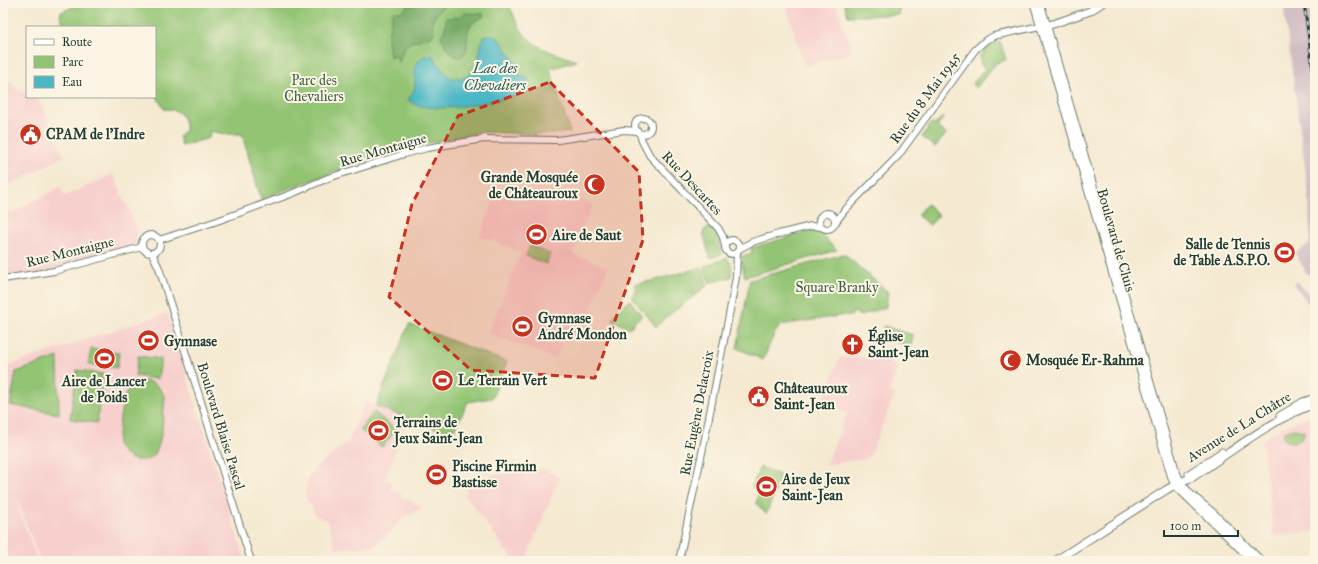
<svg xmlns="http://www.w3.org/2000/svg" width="1318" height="564" font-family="'IM FELL Great Primer',serif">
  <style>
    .built { fill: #f7d0ce }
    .industrial { fill: #d2bec4 }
    .green { fill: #93c473; stroke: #598054 }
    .forest { fill: #76aa65; stroke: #4a744c }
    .water { fill: #4ab7c5; stroke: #347a7c }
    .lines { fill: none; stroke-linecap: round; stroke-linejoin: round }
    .tertiary-casing { stroke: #6a796b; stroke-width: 8 }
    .secondary-casing { stroke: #6a796b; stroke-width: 9 }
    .tertiary { stroke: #fff; stroke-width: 6 }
    .secondary { stroke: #fff; stroke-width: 7 }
    .rail-casing { stroke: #1f3d34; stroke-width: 3 }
    .rail { stroke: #fcf5e5; stroke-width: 1.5; stroke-dasharray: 4.5; stroke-linecap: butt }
    .marked { fill: #c8321e; fill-opacity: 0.2; stroke: #c8321e; stroke-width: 3; stroke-dasharray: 8 5; stroke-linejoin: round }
    .labels { text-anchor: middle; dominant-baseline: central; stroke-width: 4; stroke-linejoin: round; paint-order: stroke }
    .park-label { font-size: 14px; fill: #3c5f44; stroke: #fcf5e5 }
    .street-label { font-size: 14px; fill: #1f3d34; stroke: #fcf5e5 }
    .poi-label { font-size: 14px; font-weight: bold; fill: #1f3d34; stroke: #fcf5e5; text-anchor: start }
    .water-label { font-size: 15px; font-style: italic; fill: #2a5c58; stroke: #fcf5e5 }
  </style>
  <rect width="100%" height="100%" fill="#fcf5e5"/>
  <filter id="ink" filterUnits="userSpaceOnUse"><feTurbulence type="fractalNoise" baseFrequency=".025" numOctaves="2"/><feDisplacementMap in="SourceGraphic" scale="8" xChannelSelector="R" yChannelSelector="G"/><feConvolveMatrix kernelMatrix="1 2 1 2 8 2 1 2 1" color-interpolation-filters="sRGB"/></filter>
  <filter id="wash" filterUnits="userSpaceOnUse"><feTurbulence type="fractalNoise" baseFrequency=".012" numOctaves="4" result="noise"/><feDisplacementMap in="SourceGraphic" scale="16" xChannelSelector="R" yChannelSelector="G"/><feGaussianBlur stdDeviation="0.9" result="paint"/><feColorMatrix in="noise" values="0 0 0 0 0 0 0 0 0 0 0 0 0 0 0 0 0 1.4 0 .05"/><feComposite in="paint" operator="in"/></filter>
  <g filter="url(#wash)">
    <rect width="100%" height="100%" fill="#f5e9d1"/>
    <g class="built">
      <path d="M785 3H836L845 34 847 33 852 50 851 53 805 66Z"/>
      <path d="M11 81 15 89 27 94V97H34L38 99 65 156 3 188V84Z"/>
      <path d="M113 174 136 227 137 244 27 277 3 283V198L10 214 60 187 65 196Z"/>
      <path d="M565 190 572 196 593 204 573 254 608 267 579 339 565 334 555 359 488 333 521 252 480 236 496 195Z"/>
      <path d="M167 313 245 561H40L15 494 20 515 38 561H3V367Z"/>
      <path d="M840 357 885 358 893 364 898 365 889 392 895 394 870 456 868 458 826 465 847 413 822 403Z"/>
      <path d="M366 402 407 418 385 478 392 482 390 489 402 495 401 497 424 507 403 518 397 524 388 535 375 546 336 549 327 520 316 516 306 497V489L307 480 312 472 317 466 342 447 348 442Z"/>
      <path d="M1315 413V531L1276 536 1274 534 1262 444 1264 439 1277 430Z"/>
      <path d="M542 469 560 477 526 559 513 560 465 495 472 478Z"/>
    </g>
    <g class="industrial">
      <path d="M1283 3H1315V284L1305 271 1295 253 1309 244 1310 240 1309 196Z"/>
      <path d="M1297 281 1315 301V312L1293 284Z"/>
    </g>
    <g class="green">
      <path d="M82 3H508C513 13 517 25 524 34 536 49 560 55 577 61L550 69 570 132 553 134H532L483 132 424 144 385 153 261 199 242 134H225L210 131 209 138 182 146 179 136 185 131C186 123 183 112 173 110 170 109 167 110 164 109L155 93V27H65L60 16 61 12Z"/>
      <path d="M844 3H899V15L848 16Z"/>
      <path d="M996 42 1001 43 1006 60 996 63 976 88 972 84 985 68 981 65 980 55 988 47Z"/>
      <path d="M944 117 937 126 946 134 935 147 922 137 931 123 935 125 939 120Z"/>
      <path d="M927 204 939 215 930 225 918 216V214Z"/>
      <path d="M709 227C714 229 720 236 720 242 720 248 719 250 722 254L710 258 703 232 706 228Z"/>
      <path d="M816 229 837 250 745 277 741 259 742 256 752 253 751 248Z"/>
      <path d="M530 246 550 254 546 264 526 256Z"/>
      <path d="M844 254 888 292 886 307 860 316 855 312 850 316 845 315 781 325 774 334 763 360 737 348 750 280Z"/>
      <path d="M727 258C733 264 732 270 731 277L709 283 704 266Z"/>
      <path d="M702 267 707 286 669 315 656 327 632 297 635 290V284L652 281Z"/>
      <path d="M630 300 642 316 635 321 629 329 612 319 619 309Z"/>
      <path d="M409 324 507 362 492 398 468 402 452 435 376 406Z"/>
      <path d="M884 326 913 335 911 346 886 339 881 335Z"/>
      <path d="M91 349 119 353 117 368 88 364Z"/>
      <path d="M138 356 161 359 158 379 135 376Z"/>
      <path d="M58 357 59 414 10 405 16 372Z"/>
      <path d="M77 370 103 374 97 423 70 419Z"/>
      <path d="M146 381C156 383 161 388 165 398 163 412 163 450 151 458 147 460 142 460 138 460 128 460 122 452 117 444 118 435 119 427 120 418 123 401 124 382 146 381Z"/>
      <path d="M374 412 396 430 382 447 360 430Z"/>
      <path d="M1294 429 1304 431C1304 444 1292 444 1284 439L1283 435 1285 432Z"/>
      <path d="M760 467 782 475 766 514 756 503 759 493 752 486Z"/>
    </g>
    <g class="forest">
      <path d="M416 3H448C437 12 429 18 434 34 431 37 429 37 425 38 406 43 404 44 399 64L396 55 390 57 388 36 393 12 395 11 401 12 408 6 415 5Z"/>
      <path d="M466 13 483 14 485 16C462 26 470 32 466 52L461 57 455 56 449 51 441 37 445 29 446 18 459 17Z"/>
    </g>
    <path class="water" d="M491 34 499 39 518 66 517 71 521 77 528 78 526 93C518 96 509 97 501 99 477 104 431 115 409 101 408 96 413 95 414 90 417 77 411 65 423 57 427 54 428 54 432 55 437 61 441 69 447 75 450 78 455 79 459 78 481 77 477 52 484 37Z"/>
  </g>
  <g filter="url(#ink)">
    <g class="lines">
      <defs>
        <g id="tertiary">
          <circle cx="643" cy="126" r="8"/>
          <path d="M640 134 642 141 650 156 718 228 723 237 725 246"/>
          <circle cx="827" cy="221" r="8"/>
          <path d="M835 223 844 211 898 156 975 50 986 40 994 36 1040 26"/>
          <circle cx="151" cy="244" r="9"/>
          <circle cx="732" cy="247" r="7"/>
          <path d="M159 240 217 221 291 194 328 178 404 154 427 148 484 139 558 140 624 130 637 131"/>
          <path d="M739 249 752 242 779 234 811 226 822 227"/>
          <path d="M152 253 159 268 251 561"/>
          <path d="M3 279 54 271 142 247"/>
          <path d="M679 561 703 448 730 310 736 277 737 252"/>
        </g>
        <g id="secondary">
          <path d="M1034 3 1172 478 1175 485 1253 561"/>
          <path d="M1040 3 1175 469 1180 482 1190 494 1213 513 1261 561"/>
          <path d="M1043 26 1053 24 1090 11 1102 3"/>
          <path d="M1280 416 1303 402 1315 398"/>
          <path d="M1189 474 1222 452"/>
          <path d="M1055 561 1166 490 1180 482 1193 477C1231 452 1273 418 1315 404"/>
        </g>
      </defs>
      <use href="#tertiary" class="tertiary-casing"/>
      <use href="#secondary" class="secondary-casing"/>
      <use href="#tertiary" class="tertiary"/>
      <use href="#secondary" class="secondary"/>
      <defs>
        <path id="rail" d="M1304 3 1315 84"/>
      </defs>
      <use href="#rail" class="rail-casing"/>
      <use href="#rail" class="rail"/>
    </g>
  </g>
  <path class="marked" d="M550 82 639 172 643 240 595 378 471 370 389 297 412 204 458 116Z"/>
  <defs>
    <symbol id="civic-disc" viewBox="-11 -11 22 22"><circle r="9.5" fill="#c8321e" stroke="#fcf5e5"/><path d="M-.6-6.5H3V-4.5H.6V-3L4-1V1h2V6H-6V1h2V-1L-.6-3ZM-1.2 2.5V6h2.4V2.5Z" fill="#fff"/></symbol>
    <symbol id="mosque-disc" viewBox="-11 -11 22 22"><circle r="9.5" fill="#c8321e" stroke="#fcf5e5"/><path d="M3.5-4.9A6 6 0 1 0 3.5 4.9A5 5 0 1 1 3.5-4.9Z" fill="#fff"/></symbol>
    <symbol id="stadium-disc" viewBox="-11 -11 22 22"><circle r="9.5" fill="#c8321e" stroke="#fcf5e5"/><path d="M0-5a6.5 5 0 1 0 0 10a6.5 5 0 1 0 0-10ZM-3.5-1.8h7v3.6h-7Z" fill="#fff"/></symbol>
    <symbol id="church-disc" viewBox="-11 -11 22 22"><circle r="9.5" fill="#c8321e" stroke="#fcf5e5"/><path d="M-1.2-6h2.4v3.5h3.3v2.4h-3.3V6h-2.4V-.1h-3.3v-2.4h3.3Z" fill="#fff"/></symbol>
  </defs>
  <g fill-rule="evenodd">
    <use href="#civic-disc" x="18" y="122" width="25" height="25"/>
    <use href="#mosque-disc" x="582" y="172" width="25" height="25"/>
    <use href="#stadium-disc" x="524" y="222" width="25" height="25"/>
    <use href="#stadium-disc" x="1272" y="240" width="25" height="25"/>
    <use href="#stadium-disc" x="510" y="314" width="25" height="25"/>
    <use href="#stadium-disc" x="136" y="328" width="25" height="25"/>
    <use href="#church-disc" x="840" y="332" width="25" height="25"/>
    <use href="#stadium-disc" x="92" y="346" width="25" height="25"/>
    <use href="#mosque-disc" x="998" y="348" width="25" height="25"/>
    <use href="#stadium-disc" x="430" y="368" width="25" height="25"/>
    <use href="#civic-disc" x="746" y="384" width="25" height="25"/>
    <use href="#stadium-disc" x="366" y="418" width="25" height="25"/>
    <use href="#stadium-disc" x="424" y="462" width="25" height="25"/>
    <use href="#stadium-disc" x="754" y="474" width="25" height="25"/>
  </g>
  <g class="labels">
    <g class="park-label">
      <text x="314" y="80">Parc des<tspan x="314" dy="16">Chevaliers</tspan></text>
      <text x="837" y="287">Square Branky</text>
    </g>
    <g class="street-label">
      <text transform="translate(925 98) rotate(-54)">Rue du 8 Mai 1945</text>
      <text transform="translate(383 150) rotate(-16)">Rue Montaigne</text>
      <text transform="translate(692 183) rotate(47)">Rue Descartes</text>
      <text transform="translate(1116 240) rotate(74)">Boulevard de Cluis</text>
      <text transform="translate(70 252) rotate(-14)">Rue Montaigne</text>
      <text transform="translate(697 413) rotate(-79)">Rue Eugène Delacroix</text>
      <text transform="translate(221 426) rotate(73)">Boulevard Blaise Pascal</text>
      <text transform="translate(1239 427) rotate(-32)">Avenue de La Châtre</text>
    </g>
    <g class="poi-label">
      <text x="46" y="134">CPAM de l'Indre</text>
      <text x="578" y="177" text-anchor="end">Grande Mosquée<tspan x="578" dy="16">de Châteauroux</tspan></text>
      <text x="552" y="235">Aire de Saut</text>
      <text x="1270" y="244" text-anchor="end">Salle de Tennis<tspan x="1270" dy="16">de Table A.S.P.O.</tspan></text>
      <text x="538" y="318">Gymnase<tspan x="538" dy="16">André Mondon</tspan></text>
      <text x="868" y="336">Église<tspan x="868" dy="16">Saint-Jean</tspan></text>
      <text x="164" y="341">Gymnase</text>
      <text x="1026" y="360">Mosquée Er-Rahma</text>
      <text x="458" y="380">Le Terrain Vert</text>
      <text x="104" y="381" text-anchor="middle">Aire de Lancer<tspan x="104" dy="16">de Poids</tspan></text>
      <text x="774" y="388">Châteauroux<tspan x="774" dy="16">Saint-Jean</tspan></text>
      <text x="394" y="422">Terrains de<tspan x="394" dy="16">Jeux Saint-Jean</tspan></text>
      <text x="452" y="466">Piscine Firmin<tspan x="452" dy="16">Bastisse</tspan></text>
      <text x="782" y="479">Aire de Jeux<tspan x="782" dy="16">Saint-Jean</tspan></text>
    </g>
    <g class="water-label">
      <text x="495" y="68">Lac des<tspan x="495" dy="17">Chevaliers</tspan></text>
    </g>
  </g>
  <rect width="1318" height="564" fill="none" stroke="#fcf5e5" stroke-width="16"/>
  <rect x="26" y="26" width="130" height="72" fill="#fcf5e5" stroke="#a4ab9e"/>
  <rect x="34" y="39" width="20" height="6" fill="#ffffff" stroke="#a4ab9e"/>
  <text x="62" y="46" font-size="12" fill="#1f3d34">Route</text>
  <rect x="34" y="56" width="20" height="12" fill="#93c473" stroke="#a4ab9e"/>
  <text x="62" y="66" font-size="12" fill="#1f3d34">Parc</text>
  <rect x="34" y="76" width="20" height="12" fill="#4ab7c5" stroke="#a4ab9e"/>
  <text x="62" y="86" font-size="12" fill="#1f3d34">Eau</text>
  <path d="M1164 530v6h74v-6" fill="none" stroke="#1f3d34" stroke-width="2"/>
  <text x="1170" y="530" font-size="12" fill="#1f3d34" stroke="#fcf5e5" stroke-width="3" paint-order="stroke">100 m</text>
</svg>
